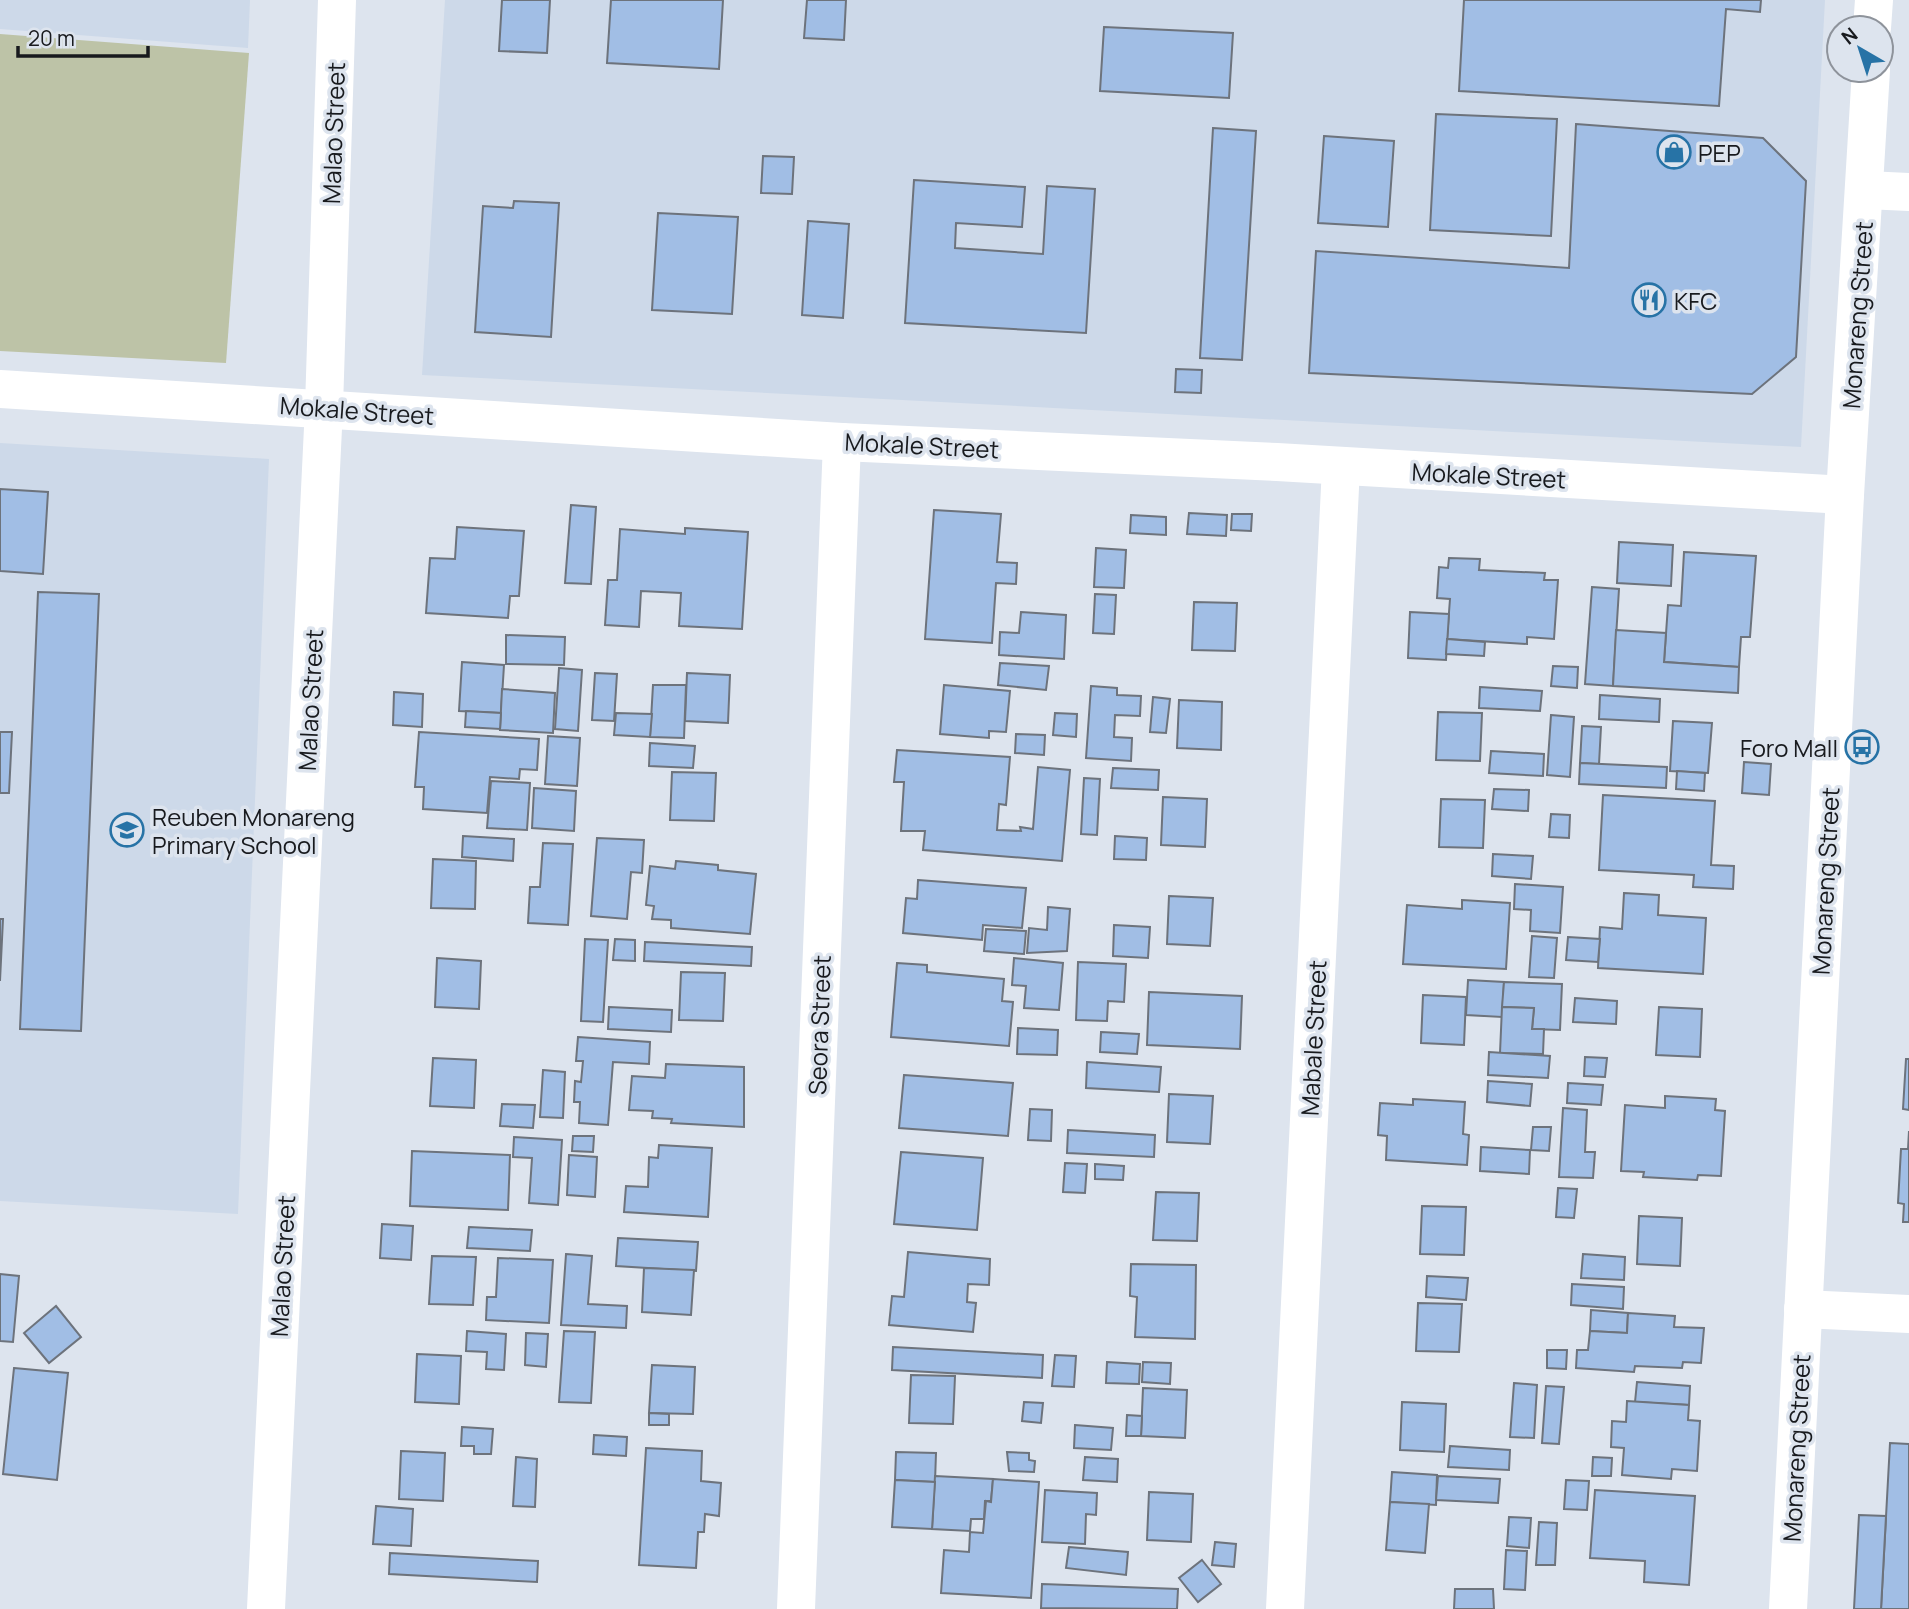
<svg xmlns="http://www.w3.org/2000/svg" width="1909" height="1609" font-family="Manrope,sans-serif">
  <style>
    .built { fill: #cdd9e9 }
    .green { fill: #bdc3a7 }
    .building { fill: #a1bee5; stroke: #6d737c; stroke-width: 2 }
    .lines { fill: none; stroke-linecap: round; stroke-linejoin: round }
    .street { stroke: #fff; stroke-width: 38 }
    .labels { text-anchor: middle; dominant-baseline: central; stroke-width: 7; stroke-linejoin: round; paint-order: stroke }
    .street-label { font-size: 24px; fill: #181a1e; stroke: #dde4ee }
    .poi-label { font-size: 24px; fill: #181a1e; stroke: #dde4ee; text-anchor: start }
  </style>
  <rect width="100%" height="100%" fill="#dde4ee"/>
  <g class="built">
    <path d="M0 0H250L248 48 0 29Z"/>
    <path d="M445 0H1825L1801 447 422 375Z"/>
    <path d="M0 443 269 459 238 1214 0 1201Z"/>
  </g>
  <path class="green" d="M0 34 249 53 226 363 0 351Z"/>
  <g class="building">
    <path d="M502 0H550L547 53 499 51Z"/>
    <path d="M611 0H723L719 69 607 63Z"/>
    <path d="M807 0H846L844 40 804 38Z"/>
    <path d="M1464 0H1761L1760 12 1726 9 1719 106 1459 91Z"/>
    <path d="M1104 27 1233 33 1229 98 1100 91Z"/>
    <path d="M1436 114 1557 119 1551 236 1430 230Z"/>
    <path d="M1576 124 1763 138 1806 181 1796 357 1752 394 1309 373 1316 251 1569 268Z"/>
    <path d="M1213 128 1256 131 1242 360 1200 358Z"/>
    <path d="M1324 136 1394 141 1388 227 1318 223Z"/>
    <path d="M763 156 794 157 792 194 761 193Z"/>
    <path d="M914 180 1025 187 1022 227 956 223 955 248 1043 254 1047 186 1095 189 1086 333 905 323Z"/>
    <path d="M514 201 559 203 551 337 475 332 483 206 513 208Z"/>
    <path d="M658 213 738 217 732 314 652 310Z"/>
    <path d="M808 221 849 224 843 318 802 315Z"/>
    <path d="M1176 369 1202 370 1201 393 1175 392Z"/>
    <path d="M0 489 48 492 43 574 0 571Z"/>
    <path d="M571 505 596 507 591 584 565 583Z"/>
    <path d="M934 510 1001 514 997 562 1017 563 1016 584 996 583 992 643 925 639Z"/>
    <path d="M1189 513 1227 515 1226 536 1187 534Z"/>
    <path d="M1232 514H1252L1251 531 1231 530Z"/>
    <path d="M1131 515 1166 517V535L1130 533Z"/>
    <path d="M457 527 524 531 519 596H510L508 618 426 613 430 558 455 559Z"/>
    <path d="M685 528 748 532 742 629 679 626 681 593 641 591 639 627 605 625 608 580H617L620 529 685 534Z"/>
    <path d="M1619 542 1673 545 1671 586 1617 583Z"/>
    <path d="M1096 548 1126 550 1124 588 1094 587Z"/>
    <path d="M1684 552 1756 556 1750 637H1741L1739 667 1664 662 1668 605 1681 606Z"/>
    <path d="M1449 558 1480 559 1479 570 1545 573 1544 580H1558L1554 639 1527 637V644L1447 639 1450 599 1437 598 1439 567 1448 568Z"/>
    <path d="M1592 587 1619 589 1613 686 1585 684Z"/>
    <path d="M38 592 99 594 81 1031 20 1029Z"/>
    <path d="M1095 594 1116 595 1114 634 1093 633Z"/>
    <path d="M1194 602 1237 603 1235 651 1192 650Z"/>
    <path d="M1021 612 1066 615 1064 659 999 655 1000 632 1019 633Z"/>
    <path d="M1410 612 1449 614 1446 660 1408 658Z"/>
    <path d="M1616 630 1666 633 1664 662 1739 667 1738 693 1613 686Z"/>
    <path d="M506 635 565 637 564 665 506 664Z"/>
    <path d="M1447 639 1485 642 1484 656 1446 654Z"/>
    <path d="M462 662 504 665 501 713 459 711Z"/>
    <path d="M1000 663 1049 666 1046 690 998 685Z"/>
    <path d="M1553 666 1578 667 1577 688 1551 686Z"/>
    <path d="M559 668 582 670 578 731 555 729Z"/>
    <path d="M595 673 617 674 614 721 592 720Z"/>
    <path d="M687 673 730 675 728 723 685 721Z"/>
    <path d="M653 685H686L684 738 650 737Z"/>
    <path d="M944 685 1010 691 1006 732 989 731V738L940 734Z"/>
    <path d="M1091 686 1117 688V695L1141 696 1140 716 1115 715 1114 737 1132 738 1131 761 1086 758Z"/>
    <path d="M1480 687 1542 691 1540 711 1479 708Z"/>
    <path d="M502 689 555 693 553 733 500 730Z"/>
    <path d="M394 692 423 694 422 727 393 725Z"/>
    <path d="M1600 695 1660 699 1659 722 1599 719Z"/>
    <path d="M1153 697 1170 699 1166 733 1150 732Z"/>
    <path d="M1179 700 1222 702 1221 750 1177 748Z"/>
    <path d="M466 711 501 713 500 729 465 727Z"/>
    <path d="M1438 712 1482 713 1480 761 1436 760Z"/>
    <path d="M616 713 652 714 650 737 614 735Z"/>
    <path d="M1055 713 1077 714 1076 737 1053 735Z"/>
    <path d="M1551 715 1574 717 1570 777 1547 775Z"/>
    <path d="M1673 721 1712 723 1708 773 1670 771Z"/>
    <path d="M1582 726 1601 727 1599 764 1580 763Z"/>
    <path d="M0 732H12L9 793H0Z"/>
    <path d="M419 732 539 739 537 770 520 769 519 779 490 777 487 813 423 809 424 787H415Z"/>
    <path d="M1016 734 1045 735 1044 755 1015 753Z"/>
    <path d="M548 736 580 738 577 786 545 784Z"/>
    <path d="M650 743 695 746 693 768 649 766Z"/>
    <path d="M897 750 1010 757 1006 805 999 804 997 830 1021 831 1020 827 1033 829 1038 767 1070 770 1062 861 923 850 925 831H901L904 782H894Z"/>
    <path d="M1491 751 1544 754 1543 776 1489 773Z"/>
    <path d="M1744 762 1771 764 1769 795 1742 793Z"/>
    <path d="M1580 763 1667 767 1666 788 1579 784Z"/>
    <path d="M1113 768 1159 770 1158 790 1111 788Z"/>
    <path d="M1677 771 1705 773 1704 791 1676 789Z"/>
    <path d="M672 772 716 773 714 821 670 820Z"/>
    <path d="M1084 778 1100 779 1097 835 1081 834Z"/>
    <path d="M491 781 530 783 527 830 487 828Z"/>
    <path d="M534 788 576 791 574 831 532 828Z"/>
    <path d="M1494 789 1529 790 1528 811 1492 809Z"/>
    <path d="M1603 795 1715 801 1711 865 1734 866 1733 889 1693 887 1694 875 1599 870Z"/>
    <path d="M1163 797 1207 799 1205 847 1161 845Z"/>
    <path d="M1441 799 1485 800 1483 848 1439 847Z"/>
    <path d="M1551 814 1570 815 1569 838 1549 837Z"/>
    <path d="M463 836 514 839 513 861 462 857Z"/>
    <path d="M1115 836 1147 838 1146 860 1114 859Z"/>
    <path d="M597 838 644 840 642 873 631 872 627 919 591 916Z"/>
    <path d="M543 843 573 844 568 925 528 923 530 887H540Z"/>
    <path d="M1493 854 1533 856 1531 879 1492 876Z"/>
    <path d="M433 859 476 861 475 909 431 908Z"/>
    <path d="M676 861 718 865V870L756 874 750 934 671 928V920L652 919 654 906 646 905 650 866 675 869Z"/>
    <path d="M918 880 1026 888 1022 928 983 925 982 940 903 933 906 898 917 899Z"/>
    <path d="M1515 884 1563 887 1560 933 1530 931 1531 910 1514 909Z"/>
    <path d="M1624 893 1659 895 1658 915 1706 918 1703 974 1598 968 1600 927 1622 929Z"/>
    <path d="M1169 896 1213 898 1210 946 1167 944Z"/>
    <path d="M1462 900 1510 903 1506 969 1403 964 1407 905 1462 909Z"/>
    <path d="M1048 907 1070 909 1067 951 1027 953 1029 928 1047 930Z"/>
    <path d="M0 919H3L0 981Z"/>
    <path d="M1114 925 1150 927 1148 958 1113 956Z"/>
    <path d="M986 929 1026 931 1024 954 984 951Z"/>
    <path d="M1532 936 1557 938 1554 978 1529 977Z"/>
    <path d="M1568 937 1600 939 1598 962 1566 960Z"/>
    <path d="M585 939 608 940 603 1022 581 1021Z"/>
    <path d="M615 939 635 940V961L613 960Z"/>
    <path d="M645 942 752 947 751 966 644 961Z"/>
    <path d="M437 958 481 961 479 1009 435 1007Z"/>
    <path d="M1014 958 1063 963 1059 1010 1024 1008 1026 986 1012 985Z"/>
    <path d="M1078 962 1126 964 1124 1002 1108 1001 1107 1021 1076 1020Z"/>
    <path d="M897 963 927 965V972L1004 979 1002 1001 1013 1002 1009 1046 891 1037Z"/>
    <path d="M681 972 725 973 723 1021 679 1020Z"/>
    <path d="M1468 980 1504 982 1502 1017 1466 1015Z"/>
    <path d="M1504 982 1562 984 1560 1030 1532 1029 1534 1008 1502 1007Z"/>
    <path d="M1149 992 1242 996 1240 1049 1147 1045Z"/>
    <path d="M1423 995 1466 997 1464 1045 1421 1043Z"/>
    <path d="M1575 998 1617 1001 1616 1024 1573 1022Z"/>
    <path d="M609 1007 672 1010 671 1032 608 1029Z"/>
    <path d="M1502 1007 1534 1008 1532 1029H1544L1543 1054 1500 1053Z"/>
    <path d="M1659 1007 1702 1009 1700 1057 1656 1055Z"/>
    <path d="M1018 1028 1058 1030 1057 1055 1017 1054Z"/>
    <path d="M1101 1032 1139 1034 1137 1054 1100 1052Z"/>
    <path d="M578 1037 650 1042 649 1064 613 1062 608 1125 579 1123 580 1102H574L575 1081 581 1082 583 1061H576Z"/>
    <path d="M1489 1052 1550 1056 1548 1078 1488 1075Z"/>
    <path d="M1585 1057 1607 1058 1605 1077 1584 1076Z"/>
    <path d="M433 1058 476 1060 474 1108 430 1106Z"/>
    <path d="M1906 1059H1909V1110L1903 1109Z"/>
    <path d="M1087 1062 1161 1067 1159 1092 1086 1088Z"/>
    <path d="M666 1064 744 1067V1127L671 1123 672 1119 652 1118 653 1111 629 1110 632 1076 665 1078Z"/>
    <path d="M543 1070 565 1072 563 1118 540 1117Z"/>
    <path d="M904 1075 1013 1083 1008 1136 899 1128Z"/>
    <path d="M1488 1081 1532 1084 1530 1106 1487 1102Z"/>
    <path d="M1568 1083 1603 1085 1601 1105 1567 1103Z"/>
    <path d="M1169 1094 1213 1096 1210 1144 1167 1142Z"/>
    <path d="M1665 1096 1716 1099 1715 1110 1725 1111 1721 1176 1698 1175 1697 1180 1643 1177 1644 1172 1621 1171 1625 1105 1665 1108Z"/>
    <path d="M1413 1099 1465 1102 1463 1134 1469 1135 1467 1165 1386 1160 1387 1136 1378 1135 1380 1103 1413 1105Z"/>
    <path d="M502 1104 535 1105 533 1128 500 1126Z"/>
    <path d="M1563 1108 1587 1110 1585 1152H1595L1593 1178 1559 1177Z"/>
    <path d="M1030 1109 1052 1110 1051 1141 1028 1140Z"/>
    <path d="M1533 1127H1551L1549 1151 1531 1150Z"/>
    <path d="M1068 1130 1155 1135 1154 1157 1067 1153Z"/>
    <path d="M1909 1131V1222H1903L1904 1204 1898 1203 1901 1149H1908Z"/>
    <path d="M573 1136H594L593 1152 572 1151Z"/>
    <path d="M514 1137 562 1140 558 1205 529 1203 532 1158 513 1157Z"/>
    <path d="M659 1145 712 1148 708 1217 624 1212 626 1186 648 1187 649 1157 658 1158Z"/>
    <path d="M1481 1147 1530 1150 1529 1174 1480 1171Z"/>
    <path d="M412 1151 510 1155 508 1210 410 1206Z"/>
    <path d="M901 1152 983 1158 977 1230 894 1224Z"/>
    <path d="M569 1155 597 1157 595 1197 567 1195Z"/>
    <path d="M1065 1163 1087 1164 1085 1193 1063 1192Z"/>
    <path d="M1095 1164 1124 1166 1123 1180 1095 1179Z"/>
    <path d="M1558 1188 1577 1189 1574 1218 1556 1217Z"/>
    <path d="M1156 1192 1199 1193 1197 1241 1153 1240Z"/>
    <path d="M1422 1206 1466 1207 1464 1255 1420 1254Z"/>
    <path d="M1639 1216 1682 1218 1680 1266 1637 1264Z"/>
    <path d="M382 1224 413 1226 411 1260 380 1258Z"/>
    <path d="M469 1227 532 1230 530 1251 467 1248Z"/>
    <path d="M618 1238 698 1242 696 1271 616 1266Z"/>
    <path d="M908 1252 990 1259 989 1285 968 1284 967 1302 976 1303 973 1332 889 1325 892 1296 904 1297Z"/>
    <path d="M566 1254 592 1256 588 1304 627 1306 626 1328 561 1325Z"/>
    <path d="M1583 1254 1625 1257 1624 1280 1581 1278Z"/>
    <path d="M432 1256 476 1257 473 1305 429 1304Z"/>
    <path d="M498 1258 553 1260 549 1323 486 1320 487 1297H496Z"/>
    <path d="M1131 1264 1196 1265 1195 1339 1135 1337 1137 1297 1130 1296Z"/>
    <path d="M644 1268 694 1270 691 1315 642 1312Z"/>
    <path d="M0 1274 19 1276 13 1342 0 1341Z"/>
    <path d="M1427 1276 1468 1278 1466 1300 1426 1297Z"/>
    <path d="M1572 1284 1624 1287 1623 1309 1571 1305Z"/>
    <path d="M1418 1303 1462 1304 1459 1352 1416 1351Z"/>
    <path d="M56 1306 81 1337 49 1363 24 1333Z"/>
    <path d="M1591 1310 1628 1313 1627 1333 1590 1331Z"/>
    <path d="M1628 1313 1675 1316 1674 1327 1704 1328 1701 1363 1683 1362 1682 1368 1635 1366 1634 1372 1576 1368 1577 1350H1588L1590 1331 1627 1333Z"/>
    <path d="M467 1331 506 1334 504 1370 486 1369 487 1352 466 1351Z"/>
    <path d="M564 1331 595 1332 591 1403 559 1402Z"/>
    <path d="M526 1333 548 1334 546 1367 525 1365Z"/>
    <path d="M893 1347 1043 1355 1042 1378 892 1370Z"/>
    <path d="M1547 1350H1567L1566 1369 1547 1368Z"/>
    <path d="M417 1354 461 1356 459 1404 415 1402Z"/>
    <path d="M1055 1355 1076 1356 1074 1387 1052 1386Z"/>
    <path d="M1107 1362 1140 1364 1139 1384 1106 1383Z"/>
    <path d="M1143 1362 1171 1363 1170 1384 1142 1382Z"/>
    <path d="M652 1365 695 1367 693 1414 649 1413Z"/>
    <path d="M14 1368 68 1373 57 1480 3 1474Z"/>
    <path d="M911 1375 955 1376 953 1424 909 1423Z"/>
    <path d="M1637 1382 1690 1386 1689 1405 1635 1402Z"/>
    <path d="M1514 1383 1537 1385 1534 1438 1510 1437Z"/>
    <path d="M1546 1386 1564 1387 1559 1444 1542 1443Z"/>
    <path d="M1143 1388 1187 1390 1185 1438 1141 1436Z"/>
    <path d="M1627 1401 1689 1405 1688 1420 1700 1421 1697 1471 1672 1469 1671 1479 1622 1475 1624 1448 1611 1447 1612 1421 1626 1422Z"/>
    <path d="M1024 1402 1043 1403 1041 1423 1022 1421Z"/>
    <path d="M1402 1402 1446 1404 1444 1452 1400 1450Z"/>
    <path d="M649 1413 669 1414V1425H649Z"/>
    <path d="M1127 1415 1142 1416 1141 1436H1126Z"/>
    <path d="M1075 1425 1113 1428 1111 1450 1074 1448Z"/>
    <path d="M462 1427 493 1429 491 1454H474V1446H461Z"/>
    <path d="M594 1435 627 1437 626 1456 593 1454Z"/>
    <path d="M1890 1443 1909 1444V1609H1881Z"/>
    <path d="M1450 1446 1510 1450 1509 1470 1448 1467Z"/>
    <path d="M646 1448 702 1451 701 1481 721 1483 719 1516 705 1514 704 1532H698L696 1568 639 1565Z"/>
    <path d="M401 1451 445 1453 443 1501 399 1499Z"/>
    <path d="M896 1452 936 1453 935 1482 895 1480Z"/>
    <path d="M1007 1452 1029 1453V1460L1035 1461 1034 1472 1009 1471Z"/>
    <path d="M516 1457 537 1459 535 1507 513 1506Z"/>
    <path d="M1085 1457 1118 1459 1117 1482 1083 1480Z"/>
    <path d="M1593 1457 1612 1458 1611 1476H1592Z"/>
    <path d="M1392 1472 1437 1475 1436 1505 1390 1502Z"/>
    <path d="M935 1476 993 1479 991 1501H985L984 1519H971L970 1531 932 1529Z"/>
    <path d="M1438 1476 1500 1479 1498 1503 1436 1500Z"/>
    <path d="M993 1479 1039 1482 1031 1598 941 1593 944 1550 969 1552 970 1532 983 1533 986 1501 991 1502Z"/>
    <path d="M895 1480 935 1482 932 1529 892 1527Z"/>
    <path d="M1566 1480 1589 1481 1587 1510 1564 1509Z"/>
    <path d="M1045 1490 1097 1493 1096 1515 1086 1514 1085 1544 1042 1542Z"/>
    <path d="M1595 1490 1695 1496 1689 1585 1644 1582 1645 1561 1590 1558Z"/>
    <path d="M1149 1492 1193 1494 1191 1542 1147 1540Z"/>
    <path d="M1390 1502 1429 1504 1425 1553 1386 1550Z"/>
    <path d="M376 1506 413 1509 411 1546 373 1544Z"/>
    <path d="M1859 1515 1886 1516 1881 1609H1854Z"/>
    <path d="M1509 1517 1531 1518 1529 1548 1507 1546Z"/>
    <path d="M1539 1522 1557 1523 1555 1565H1536Z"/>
    <path d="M1215 1542 1236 1544 1234 1567 1212 1565Z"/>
    <path d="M1069 1547 1128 1552 1126 1575 1066 1568Z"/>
    <path d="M1506 1550 1527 1551 1525 1590 1504 1589Z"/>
    <path d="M390 1553 538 1561 537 1582 389 1574Z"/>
    <path d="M1202 1560 1221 1584 1198 1602 1179 1578Z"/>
    <path d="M1042 1584 1178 1589 1177 1609 1041 1608Z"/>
    <path d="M1455 1589H1493L1494 1609H1454Z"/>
  </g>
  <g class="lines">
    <g class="street">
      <path d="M1872 28 1874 0"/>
      <path d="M1866 190 1909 192"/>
      <path d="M0 389 842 442 1277 462 1845 495"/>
      <path d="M1803 1309 1909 1314"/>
      <path d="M266 1609 324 407 337 0"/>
      <path d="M796 1609 842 442"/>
      <path d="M1285 1609 1341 467"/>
      <path d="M1788 1609 1845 495 1871 70"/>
    </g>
  </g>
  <defs>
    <symbol id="shop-ring" viewBox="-11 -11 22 22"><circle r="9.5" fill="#dde4ee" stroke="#2773a6" stroke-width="1.5"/><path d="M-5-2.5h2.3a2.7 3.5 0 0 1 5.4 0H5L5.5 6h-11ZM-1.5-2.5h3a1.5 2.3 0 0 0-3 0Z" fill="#2773a6"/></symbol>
    <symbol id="restaurant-ring" viewBox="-11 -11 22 22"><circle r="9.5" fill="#dde4ee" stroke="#2773a6" stroke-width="1.5"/><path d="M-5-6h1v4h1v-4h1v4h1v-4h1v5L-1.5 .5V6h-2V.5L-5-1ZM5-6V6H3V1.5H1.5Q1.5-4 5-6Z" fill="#2773a6"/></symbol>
    <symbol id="bus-ring" viewBox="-11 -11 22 22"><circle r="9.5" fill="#dde4ee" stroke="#2773a6" stroke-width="1.5"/><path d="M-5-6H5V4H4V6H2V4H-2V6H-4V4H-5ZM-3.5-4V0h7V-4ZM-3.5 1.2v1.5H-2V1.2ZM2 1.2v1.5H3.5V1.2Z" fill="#2773a6"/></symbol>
    <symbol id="school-ring" viewBox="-11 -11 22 22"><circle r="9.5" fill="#dde4ee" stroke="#2773a6" stroke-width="1.5"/><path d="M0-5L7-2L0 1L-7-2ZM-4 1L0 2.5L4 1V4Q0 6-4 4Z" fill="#2773a6"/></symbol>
  </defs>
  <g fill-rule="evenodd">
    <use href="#shop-ring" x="1655" y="133" width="38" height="38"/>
    <use href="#restaurant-ring" x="1630" y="281" width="38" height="38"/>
    <use href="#bus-ring" x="1843" y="728" width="38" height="38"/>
    <use href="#school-ring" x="108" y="811" width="38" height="38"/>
  </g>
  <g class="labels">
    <g class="street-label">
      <text transform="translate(333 133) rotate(-88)">Malao Street</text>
      <text transform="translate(1857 315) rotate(-86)">Monareng Street</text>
      <text transform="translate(357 410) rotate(4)">Mokale Street</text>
      <text transform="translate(922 445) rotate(3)">Mokale Street</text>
      <text transform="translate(1489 475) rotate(3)">Mokale Street</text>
      <text transform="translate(310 700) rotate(-87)">Malao Street</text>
      <text transform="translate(1825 881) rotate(-87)">Monareng Street</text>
      <text transform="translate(819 1025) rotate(-88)">Seora Street</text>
      <text transform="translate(1313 1038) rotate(-87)">Mabale Street</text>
      <text transform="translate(282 1266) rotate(-87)">Malao Street</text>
      <text transform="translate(1796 1448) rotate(-87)">Monareng Street</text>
    </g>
    <g class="poi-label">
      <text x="1698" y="152">PEP</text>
      <text x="1674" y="300">KFC</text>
      <text x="1838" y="747" text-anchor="end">Foro Mall</text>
      <text x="152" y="816">Reuben Monareng<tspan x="152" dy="28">Primary School</tspan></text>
    </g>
  </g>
  <g transform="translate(1860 49) rotate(321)"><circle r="33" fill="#dde4ee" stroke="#8e939b" stroke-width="2"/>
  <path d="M0-5L12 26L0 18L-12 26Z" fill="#2773a6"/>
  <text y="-10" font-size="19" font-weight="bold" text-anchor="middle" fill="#181a1e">N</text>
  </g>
  <path d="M18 46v10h130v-10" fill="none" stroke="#181a1e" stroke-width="3.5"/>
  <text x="28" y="46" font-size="21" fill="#181a1e" stroke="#dde4ee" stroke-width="5" paint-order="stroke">20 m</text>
</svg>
